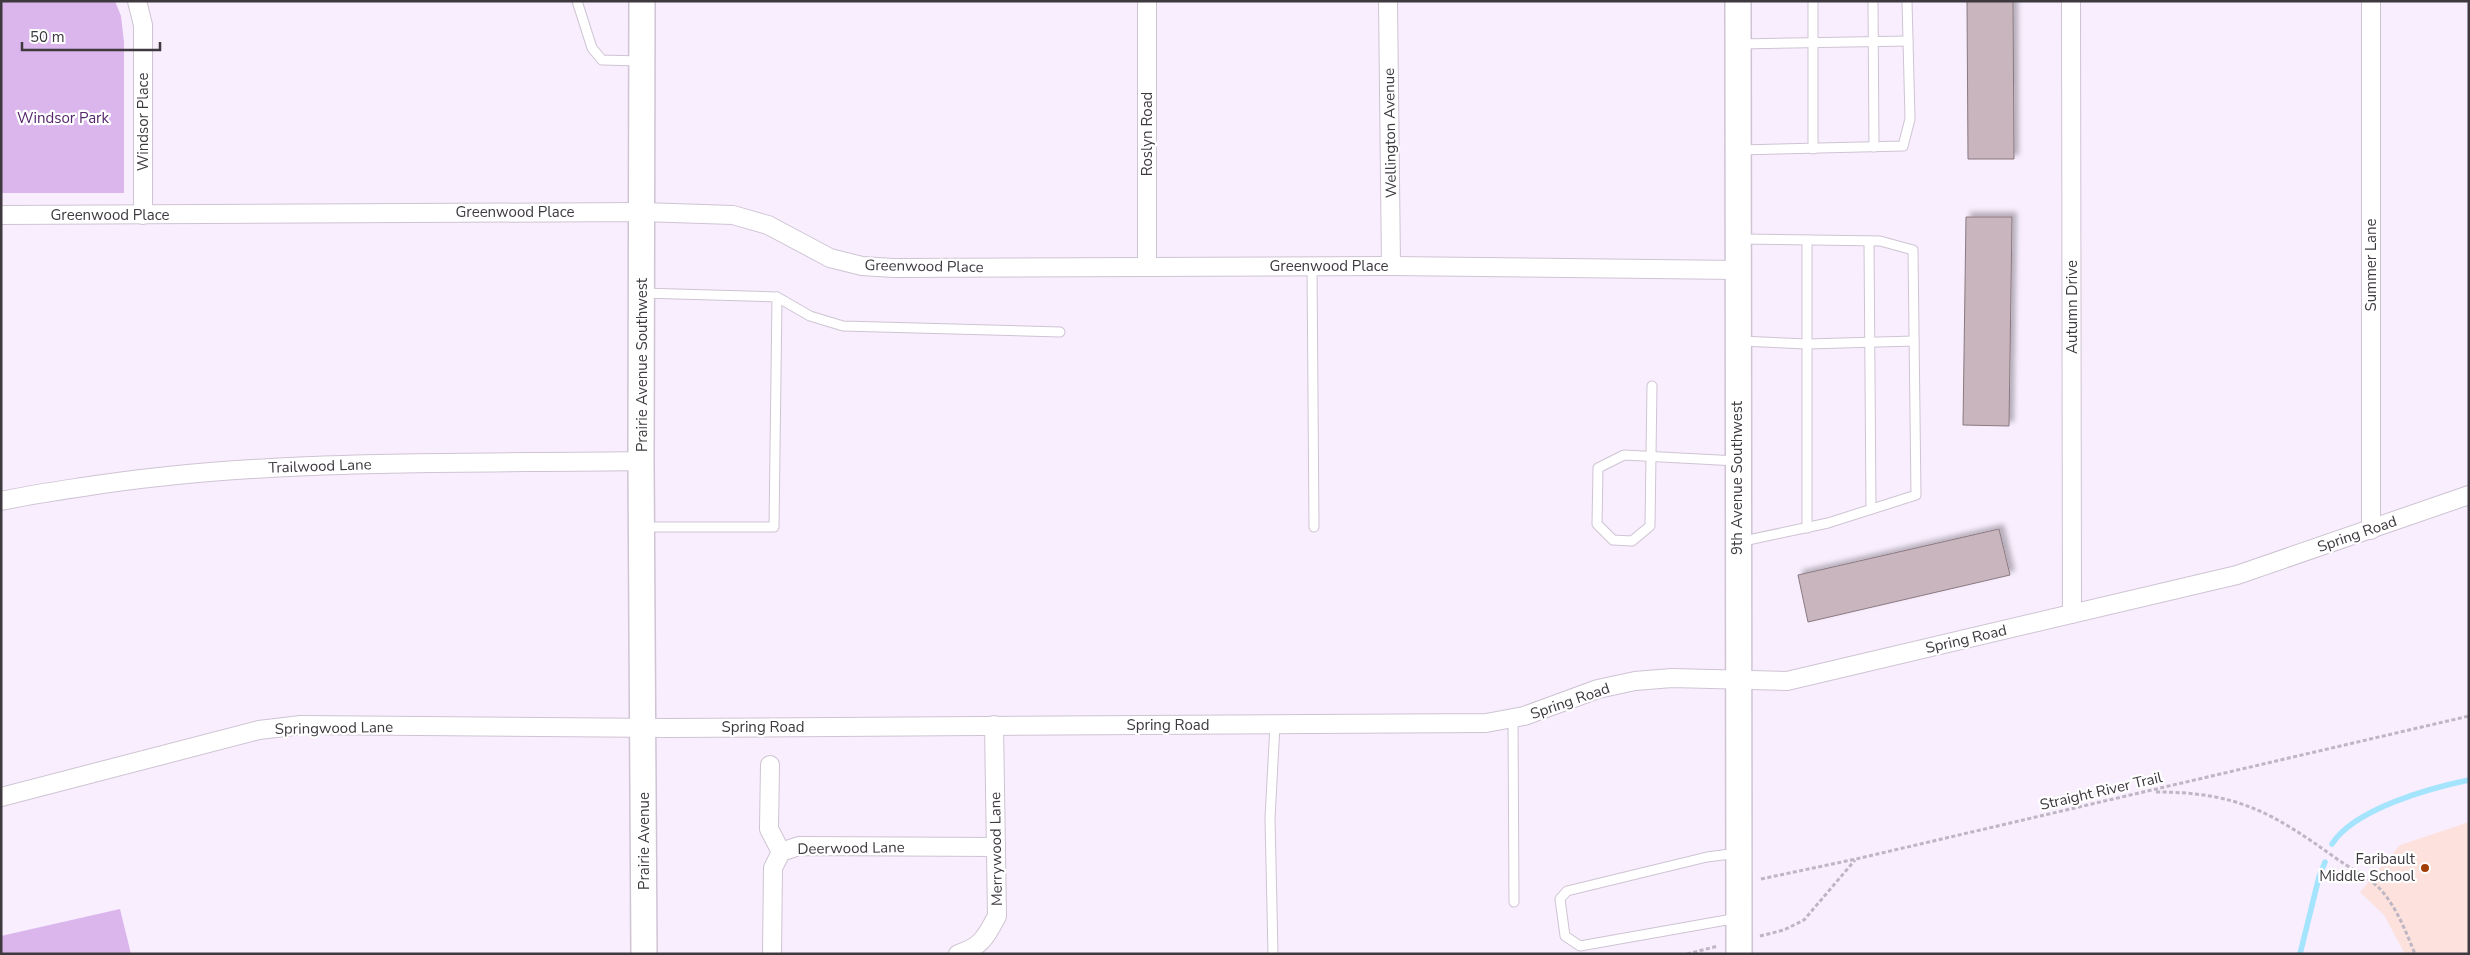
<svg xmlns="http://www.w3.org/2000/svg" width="2470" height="955" font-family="'Nunito Sans',sans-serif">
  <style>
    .education { fill: #fce1dd }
    .green { fill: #dab6ed }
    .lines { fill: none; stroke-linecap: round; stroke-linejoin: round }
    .stream { stroke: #a5e4fd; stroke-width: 5.5 }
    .building { fill: #c8b5bd; stroke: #8b7981; filter: url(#shadow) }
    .lane-casing { stroke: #cec4d3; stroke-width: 11 }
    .street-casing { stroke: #cec4d3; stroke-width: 20 }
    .secondary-casing { stroke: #cec4d3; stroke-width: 28 }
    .path { stroke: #beb6c3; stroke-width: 3; stroke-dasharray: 4 2.5; stroke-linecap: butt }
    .lane { stroke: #fff; stroke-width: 9 }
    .street { stroke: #fff; stroke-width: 18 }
    .secondary { stroke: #fff; stroke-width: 25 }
    .poi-dot { fill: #a23f07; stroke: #fff; stroke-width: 2 }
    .labels { text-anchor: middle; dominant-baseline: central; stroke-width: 4.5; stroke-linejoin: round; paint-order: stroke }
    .park-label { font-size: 15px; fill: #55266b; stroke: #fff }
    .street-label { font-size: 15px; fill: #3d393f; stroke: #fff }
    .poi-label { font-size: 15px; fill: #3d393f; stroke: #fff; text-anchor: end }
  </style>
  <defs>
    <filter id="shadow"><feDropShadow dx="4.5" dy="-4.5" stdDeviation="2.5" flood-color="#0004"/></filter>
  </defs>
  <rect width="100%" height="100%" fill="#f8eefe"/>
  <path class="education" d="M2469 822V954H2405L2384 915 2360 892 2400 845Z"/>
  <g class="green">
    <path d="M1 1H115L121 16 124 42V193H1Z"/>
    <path d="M120 909 131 954H1V936Z"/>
  </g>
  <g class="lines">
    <g class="stream">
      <path d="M2332 844C2354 809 2430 788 2469 780"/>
      <path d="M2300 954 2319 877 2325 862"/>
    </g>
  </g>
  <g class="building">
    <path d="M1967 1H2013L2014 159H1968Z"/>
    <path d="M1966 217H2012L2009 426 1963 425Z"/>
    <path d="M1999 529 2010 575 1808 622 1798 575Z"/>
  </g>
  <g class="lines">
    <defs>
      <g id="lane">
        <path d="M577 1 592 48 602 60 640 61"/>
        <path d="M1813 1V149"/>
        <path d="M1873 1 1874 147"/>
        <path d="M1740 44 1908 41"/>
        <path d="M1739 150 1903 146 1910 119 1907 1"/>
        <path d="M1869 241 1871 509"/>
        <path d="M1312 266 1314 527"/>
        <path d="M642 293 777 297 810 316 843 326 1060 332"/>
        <path d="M1740 341 1807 344 1914 341"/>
        <path d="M1652 386 1650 526 1632 541 1613 540 1597 524 1598 468 1624 455 1737 461"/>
        <path d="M643 527H774L777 297"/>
        <path d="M1807 528V240"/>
        <path d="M1739 542 1828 523 1916 495 1913 250 1880 241 1740 239"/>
        <path d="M1513 718 1514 902"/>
        <path d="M1738 853 1707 857 1567 891 1560 899 1565 936 1580 946 1738 918"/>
        <path d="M1273 954 1270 818 1275 725"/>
      </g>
      <g id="street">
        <path d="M137 1 143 25V215"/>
        <path d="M1147 1V266"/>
        <path d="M1388 1 1391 266"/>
        <path d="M2071 1 2072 614"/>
        <path d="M2371 1V530"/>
        <path d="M1 215 642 212 733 215 768 225 830 258 862 266 894 268 1391 266 1737 270"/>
        <path d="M1 501C28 495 56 491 83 487 268 458 455 464 641 461"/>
        <path d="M770 765 769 829 781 852"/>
        <path d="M1 797 259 730 301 725 667 728 1486 723 1524 716 1598 689 1635 681 1672 678 1787 681 2237 575 2469 495"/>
        <path d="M772 954 773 868 781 852 799 846 996 847"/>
        <path d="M958 954C981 947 986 937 997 916L994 725"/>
      </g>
      <g id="secondary">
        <path d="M642 1 641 461 644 954"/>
        <path d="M1738 1 1739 954"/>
      </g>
    </defs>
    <use href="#lane" class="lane-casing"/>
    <use href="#street" class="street-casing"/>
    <use href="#secondary" class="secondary-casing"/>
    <g class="path">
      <path d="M2156 792C2238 792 2273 813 2337 859 2351 869 2370 878 2381 890 2397 908 2406 932 2415 954"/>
      <path d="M1761 879 1856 859 2469 716"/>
      <path d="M1760 936 1784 930 1804 920 1855 860"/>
      <path d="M1687 954 1718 946"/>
    </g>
    <use href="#lane" class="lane"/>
    <use href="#street" class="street"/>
    <use href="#secondary" class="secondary"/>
  </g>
  <circle class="poi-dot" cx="2425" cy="868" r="5"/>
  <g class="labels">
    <g class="park-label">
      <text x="63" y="118">Windsor Park</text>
    </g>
    <g class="street-label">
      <text transform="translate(143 122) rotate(-90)">Windsor Place</text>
      <text transform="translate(1390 133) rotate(-91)">Wellington Avenue</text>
      <text transform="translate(1147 134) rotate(-90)">Roslyn Road</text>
      <text x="515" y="212">Greenwood Place</text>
      <text x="110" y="215">Greenwood Place</text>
      <text transform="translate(2371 265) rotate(-90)">Summer Lane</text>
      <text transform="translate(924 266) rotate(1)">Greenwood Place</text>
      <text x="1329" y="266">Greenwood Place</text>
      <text transform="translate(2072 307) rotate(-90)">Autumn Drive</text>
      <text transform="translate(642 365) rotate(-90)">Prairie Avenue Southwest</text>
      <text transform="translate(320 466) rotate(-2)">Trailwood Lane</text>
      <text transform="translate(1737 478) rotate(-90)">9th Avenue Southwest</text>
      <text transform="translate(2357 534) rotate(-19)">Spring Road</text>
      <text transform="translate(1966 639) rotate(-13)">Spring Road</text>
      <text transform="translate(1570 701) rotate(-19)">Spring Road</text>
      <text x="1168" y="725">Spring Road</text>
      <text x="763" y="727">Spring Road</text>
      <text transform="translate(334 728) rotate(-1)">Springwood Lane</text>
      <text transform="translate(2101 791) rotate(-13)">Straight River Trail</text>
      <text transform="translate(644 841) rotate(-90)">Prairie Avenue</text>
      <text transform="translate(851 848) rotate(-1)">Deerwood Lane</text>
      <text transform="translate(996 849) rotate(-91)">Merrywood Lane</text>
    </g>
    <g class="poi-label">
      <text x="2415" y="859">Faribault<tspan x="2415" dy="17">Middle School</tspan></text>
    </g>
  </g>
  <rect width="2470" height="955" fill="none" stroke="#3d393f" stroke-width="5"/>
  <path d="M22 42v8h138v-8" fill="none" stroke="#3d393f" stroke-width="2.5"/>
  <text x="30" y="42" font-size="15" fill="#3d393f" stroke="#ffffff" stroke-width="4" paint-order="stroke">50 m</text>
</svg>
